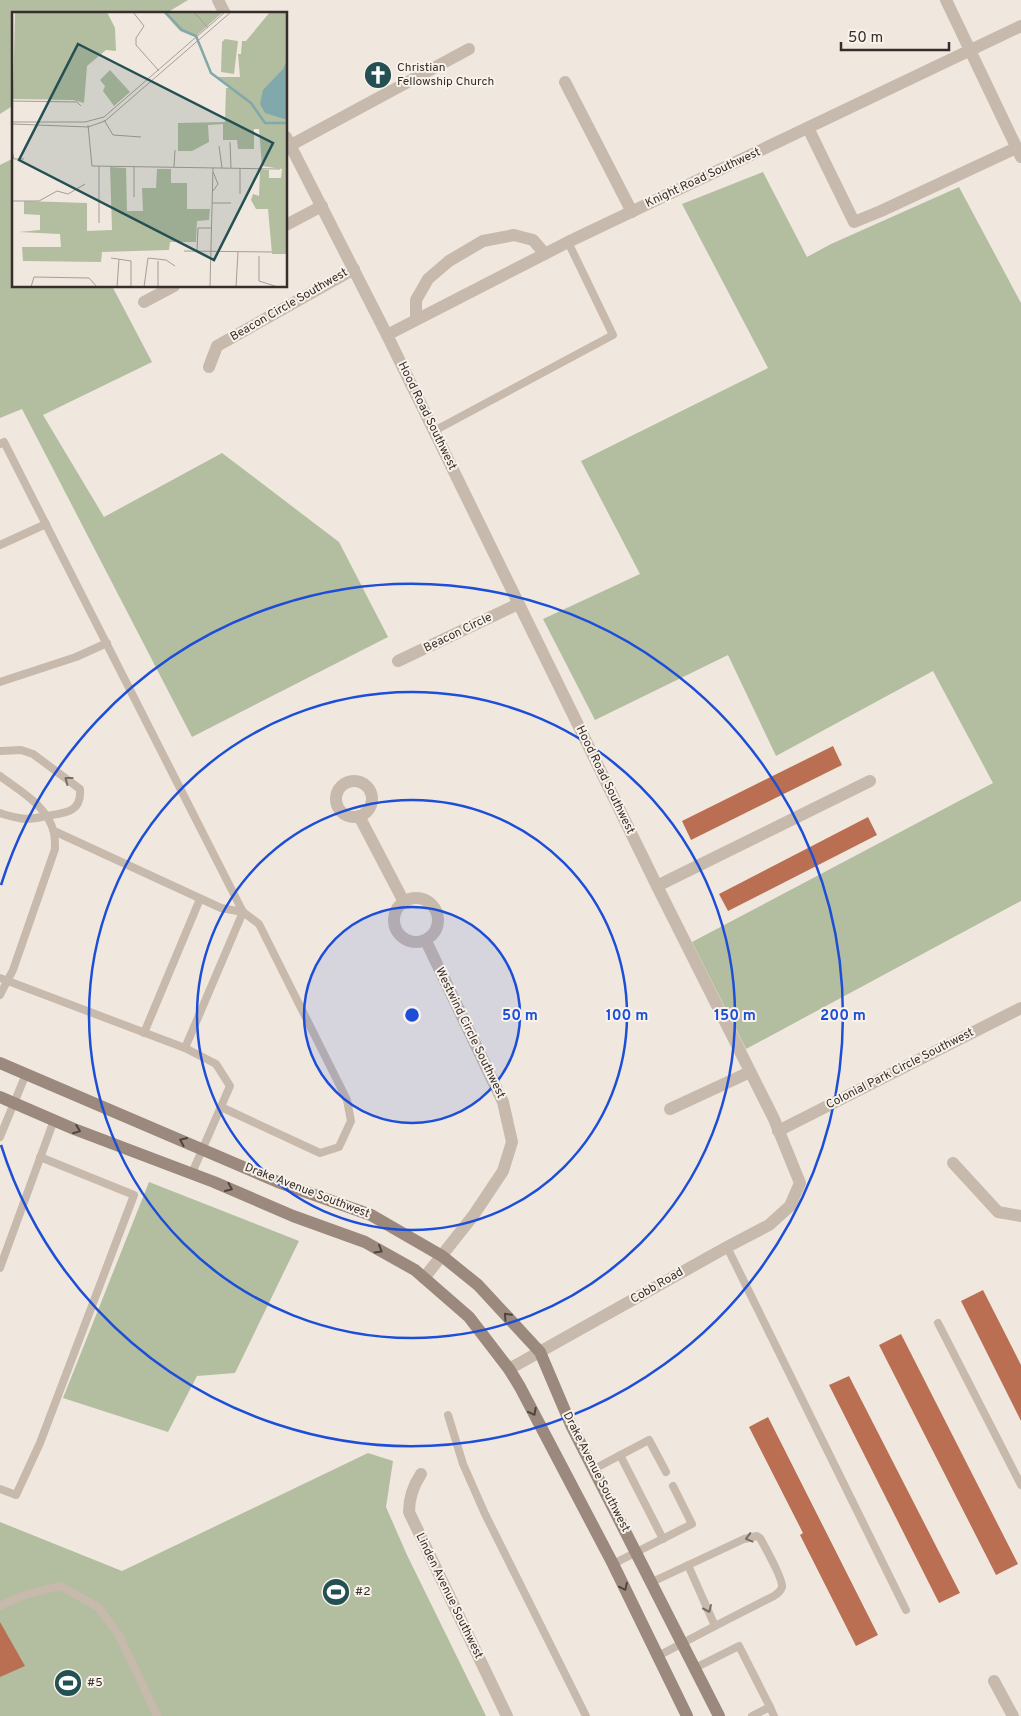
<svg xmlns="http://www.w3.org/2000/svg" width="1021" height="1716" font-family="Overpass,sans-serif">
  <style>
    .green { fill: #b3bea0 }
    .building { fill: #ba6f53 }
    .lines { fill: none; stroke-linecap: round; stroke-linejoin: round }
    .lane { stroke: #c7b9ac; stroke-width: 8 }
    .street { stroke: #c7b9ac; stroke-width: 12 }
    .secondary { stroke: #9b897d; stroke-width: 12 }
    .oneway { stroke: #776d64 }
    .oneway2 { stroke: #4f453f }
    .ring { fill: none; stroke: #1d4ed8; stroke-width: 2.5 }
    .labels { text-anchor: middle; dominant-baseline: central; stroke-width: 4; stroke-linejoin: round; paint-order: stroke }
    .poi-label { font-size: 12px; fill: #362e2a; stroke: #f8f2eb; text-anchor: start }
    .street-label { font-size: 12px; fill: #362e2a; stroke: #f8f2eb }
    .inset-river { fill: none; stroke: #81a8aa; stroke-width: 2.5 }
    .inset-road { fill: none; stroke: #a69e97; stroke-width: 1 }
    .view { fill: #244f53; fill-opacity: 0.15; stroke: #244f53; stroke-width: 2.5 }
    .inset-edge { fill: none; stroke: #362e2a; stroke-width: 2.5 }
    .centre { fill: #1d4ed8; stroke: #f8f2eb; stroke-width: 2.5 }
    .ring-label { font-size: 15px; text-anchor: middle; font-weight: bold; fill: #1d4ed8; stroke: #f8f2eb; stroke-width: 4; stroke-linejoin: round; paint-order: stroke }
  </style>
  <rect width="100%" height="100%" fill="#f0e8df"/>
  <g class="green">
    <path d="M0 0H188L165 14H14V105L0 114Z"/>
    <path d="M14 158V286H112L152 362 43 415 104 517 222 453 339 542 388 637 192 737 22 409 0 418V165Z"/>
    <path d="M763 172 807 257 831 244 959 187 1021 303V901L746 1049 692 942 993 783 933 671 776 756 728 655 595 720 543 619 640 574 581 461 768 368 682 204Z"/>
    <path d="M149 1182 299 1241 235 1373 197 1376 168 1432 63 1398Z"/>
    <path d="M368 1453 393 1461 386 1507 407 1555 486 1716H0V1522L122 1571Z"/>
  </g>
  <g class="building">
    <path d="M833 746 842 765 691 840 682 821Z"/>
    <path d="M868 817 877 835 728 911 719 894Z"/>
    <path d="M983 1290 1021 1365V1421L961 1301Z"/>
    <path d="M901 1334 1018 1564 996 1575 879 1345Z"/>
    <path d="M849 1376 960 1593 939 1603 829 1385Z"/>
    <path d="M768 1417 878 1635 856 1646 800 1535 803 1533 749 1427Z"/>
    <path d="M0 1622 25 1666 0 1677Z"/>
  </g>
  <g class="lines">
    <g class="lane">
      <path d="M434 431 613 335 568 242"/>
      <path d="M0 444 4 442 243 912 259 924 347 1100 351 1121 339 1147 320 1153 221 1107"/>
      <path d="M0 545 46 524"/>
      <path d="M0 682 76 657 107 643"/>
      <path d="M0 751 21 750 33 754 80 789C82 813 64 813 46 816 37 818 28 820 19 818 13 817 6 815 0 813"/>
      <path d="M0 776C20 791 48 806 54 833 55 838 55 844 55 849L13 970 0 995"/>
      <path d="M54 831 221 908 243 912 185 1048"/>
      <path d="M0 978 185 1048 216 1064 230 1086 192 1173"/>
      <path d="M144 1033 200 899"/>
      <path d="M0 1137 26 1074"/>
      <path d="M727 1247 906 1610"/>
      <path d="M0 1268 54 1120"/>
      <path d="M938 1323 1021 1485"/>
      <path d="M448 1415 463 1464 485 1514 586 1716"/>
      <path d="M620 1455 663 1539"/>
      <path d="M594 1469 649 1440 666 1472"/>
      <path d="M0 1489 16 1495 40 1443 134 1195 40 1157"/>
      <path d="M613 1564 692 1524 673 1486"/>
      <path d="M652 1582 744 1539 757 1536 760 1538C765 1547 783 1579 782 1587 781 1591 777 1594 774 1596L715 1626 688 1565"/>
      <path d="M0 1606 24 1595 60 1586 98 1607 119 1635 157 1716"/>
      <path d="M658 1656 715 1626"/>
      <path d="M695 1668 739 1646 770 1707"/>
      <path d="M752 1716 770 1707 774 1716"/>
    </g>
    <g class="street">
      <path d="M218 0 225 14"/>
      <path d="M946 0 1021 157"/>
      <path d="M565 82 632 212"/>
      <path d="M808 128 854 222 881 211 1016 148"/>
      <path d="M286 137 387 335 657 886 774 1119 800 1183 790 1206 769 1225 727 1247 509 1369"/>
      <path d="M291 145 469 49"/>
      <path d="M286 225 322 206"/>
      <path d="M144 302 174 286"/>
      <path d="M416 319V300L428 279 449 261 483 241 514 235 533 240 545 254"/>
      <path d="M387 335 568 242 1021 26"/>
      <path d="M209 367 217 346 354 269"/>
      <path d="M398 661 518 604"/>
      <circle cx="354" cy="799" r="18"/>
      <path d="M359 816 404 902"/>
      <path d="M657 886 870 781"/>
      <circle cx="416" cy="920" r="22"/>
      <path d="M670 1109 750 1072"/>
      <path d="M778 1131 1021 1008"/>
      <path d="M953 1163 998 1212 1021 1216"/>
      <path d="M424 1278 473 1216 503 1171 512 1142 503 1102 426 941"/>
      <path d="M421 1474C413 1486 409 1498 409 1512L507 1716"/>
      <path d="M994 1681 1013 1716"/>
    </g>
    <g class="secondary">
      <path d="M0 1063 278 1182 371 1215 442 1256 478 1285 540 1352 571 1425 719 1716"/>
      <path d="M0 1097 74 1129 214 1182 293 1216 365 1242 415 1270 469 1317 509 1369 520 1387 613 1564 687 1716"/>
    </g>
  </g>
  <defs><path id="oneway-chevron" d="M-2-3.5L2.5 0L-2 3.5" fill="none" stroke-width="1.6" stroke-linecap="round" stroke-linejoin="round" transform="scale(1.25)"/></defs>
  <g class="oneway">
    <use href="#oneway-chevron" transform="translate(68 780) rotate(-143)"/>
    <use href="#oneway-chevron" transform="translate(749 1538) rotate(165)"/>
    <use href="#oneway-chevron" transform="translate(708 1609) rotate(66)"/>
  </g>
  <g class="oneway2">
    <use href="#oneway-chevron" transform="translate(77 1130) rotate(21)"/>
    <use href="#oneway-chevron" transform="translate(183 1141) rotate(-157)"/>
    <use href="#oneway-chevron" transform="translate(229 1188) rotate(24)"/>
    <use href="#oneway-chevron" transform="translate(379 1250) rotate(30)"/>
    <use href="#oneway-chevron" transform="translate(507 1316) rotate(-133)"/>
    <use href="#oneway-chevron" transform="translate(533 1412) rotate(62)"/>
    <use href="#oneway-chevron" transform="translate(624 1587) rotate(64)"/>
  </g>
  <circle cx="412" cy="1015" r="108" fill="#1d4ed8" fill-opacity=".12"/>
  <g class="ring">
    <circle cx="412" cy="1015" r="108"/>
    <circle cx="412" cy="1015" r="215"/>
    <circle cx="412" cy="1015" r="323"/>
    <path d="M1 885A431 431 0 1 1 1 1145"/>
  </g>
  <defs>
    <symbol id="church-disc" viewBox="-11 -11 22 22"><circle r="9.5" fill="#244f53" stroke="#f8f2eb"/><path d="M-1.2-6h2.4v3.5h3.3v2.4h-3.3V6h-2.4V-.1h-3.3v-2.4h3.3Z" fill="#fff"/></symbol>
    <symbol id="stadium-disc" viewBox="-11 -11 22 22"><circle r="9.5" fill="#244f53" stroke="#f8f2eb"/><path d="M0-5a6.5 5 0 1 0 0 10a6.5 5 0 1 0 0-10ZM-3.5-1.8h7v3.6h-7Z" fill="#fff"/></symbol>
  </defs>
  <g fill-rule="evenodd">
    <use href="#church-disc" x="362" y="59" width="32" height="32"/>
    <use href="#stadium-disc" x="320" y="1576" width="32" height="32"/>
    <use href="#stadium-disc" x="52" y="1667" width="32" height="32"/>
  </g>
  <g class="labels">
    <g class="poi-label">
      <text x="397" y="68">Christian<tspan x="397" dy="14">Fellowship Church</tspan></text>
      <text x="355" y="1592">#2</text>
      <text x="87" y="1683">#5</text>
    </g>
    <g class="street-label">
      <text transform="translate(703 178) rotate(-25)">Knight Road Southwest</text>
      <text transform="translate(289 305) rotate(-30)">Beacon Circle Southwest</text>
      <text transform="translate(427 416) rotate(64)">Hood Road Southwest</text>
      <text transform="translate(458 633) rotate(-26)">Beacon Circle</text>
      <text transform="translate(605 780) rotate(64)">Hood Road Southwest</text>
      <text transform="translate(470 1033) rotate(64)">Westwind Circle Southwest</text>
      <text transform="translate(900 1069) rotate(-27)">Colonial Park Circle Southwest</text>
      <text transform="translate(307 1191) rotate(21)">Drake Avenue Southwest</text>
      <text transform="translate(657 1286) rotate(-30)">Cobb Road</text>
      <text transform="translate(596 1472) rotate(63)">Drake Avenue Southwest</text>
      <text transform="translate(449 1596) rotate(64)">Linden Avenue Southwest</text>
    </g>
  </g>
  <g transform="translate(12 12)">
    <rect width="275" height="275" fill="#f0e8df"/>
    <path d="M3 0H95L103 16 104 39 94 38 75 54 72 91 61 88 1 87ZM151 0H211L183 25 168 19ZM258 0H275V242H260L256 197H244L239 188 241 182 247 184 248 157 257 158V166H269L270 157 250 154 247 117H242V137H226L225 128H211V112L196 113 197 130 180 139H166V111L213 110 214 76H218L206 65H228L226 42H229L230 29H234ZM213 27 226 29 222 62 209 60 210 30ZM98 58 118 80 102 94 91 79 93 74 88 68ZM98 155 114 156 115 199H131L130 176H144L145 157H159V171H175V197H198L197 208 185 209 184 230H158L157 238 90 240 89 250 11 249 10 235H49L48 222 7 220 28 218V203L12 202V189L75 191V219L100 218Z" fill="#b3bea0"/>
    <path d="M275 48V107H272L253 101 248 92 251 78 271 57Z" fill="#81a8aa"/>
    <path class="inset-river" d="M153 0 170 18 184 24 199 61 239 91 253 111H275"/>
    <path class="inset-road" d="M121 0 132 14 124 26V33L147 59M182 0 196 16M0 89 65 90 69 94M92 108 101 123 129 125M1 110H73L92 105 213 0M0 112 76 115 93 109 219 0M76 113 80 154 268 157M218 130 219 156M207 134 210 156M0 139 2 147H12M162 155 163 138M228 156V182M201 179 206 172 201 160M122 185V155M0 189H27L45 179 56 182 73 172M200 191H219M87 211V154M185 238 186 216H200M172 239 260 240M247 244V269L266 275M99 246 119 249V275M19 275 22 265 77 266 85 275M105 275 107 247M132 275 136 246 154 248 163 254M146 275V249M198 275 201 156M224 275 226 240"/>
    <path class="view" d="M66 32 261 131 202 248 7 148Z"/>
    <rect width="275" height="275" class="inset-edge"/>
  </g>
  <circle cx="412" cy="1015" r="8" class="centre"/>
  <g class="ring-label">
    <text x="520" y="1020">50 m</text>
    <text x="627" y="1020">100 m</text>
    <text x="735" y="1020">150 m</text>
    <text x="843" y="1020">200 m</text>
  </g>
  <path d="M841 42v8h108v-8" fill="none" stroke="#362e2a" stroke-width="2.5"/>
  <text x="848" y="42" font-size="15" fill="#362e2a" stroke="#f8f2eb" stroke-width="4" paint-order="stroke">50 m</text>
</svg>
